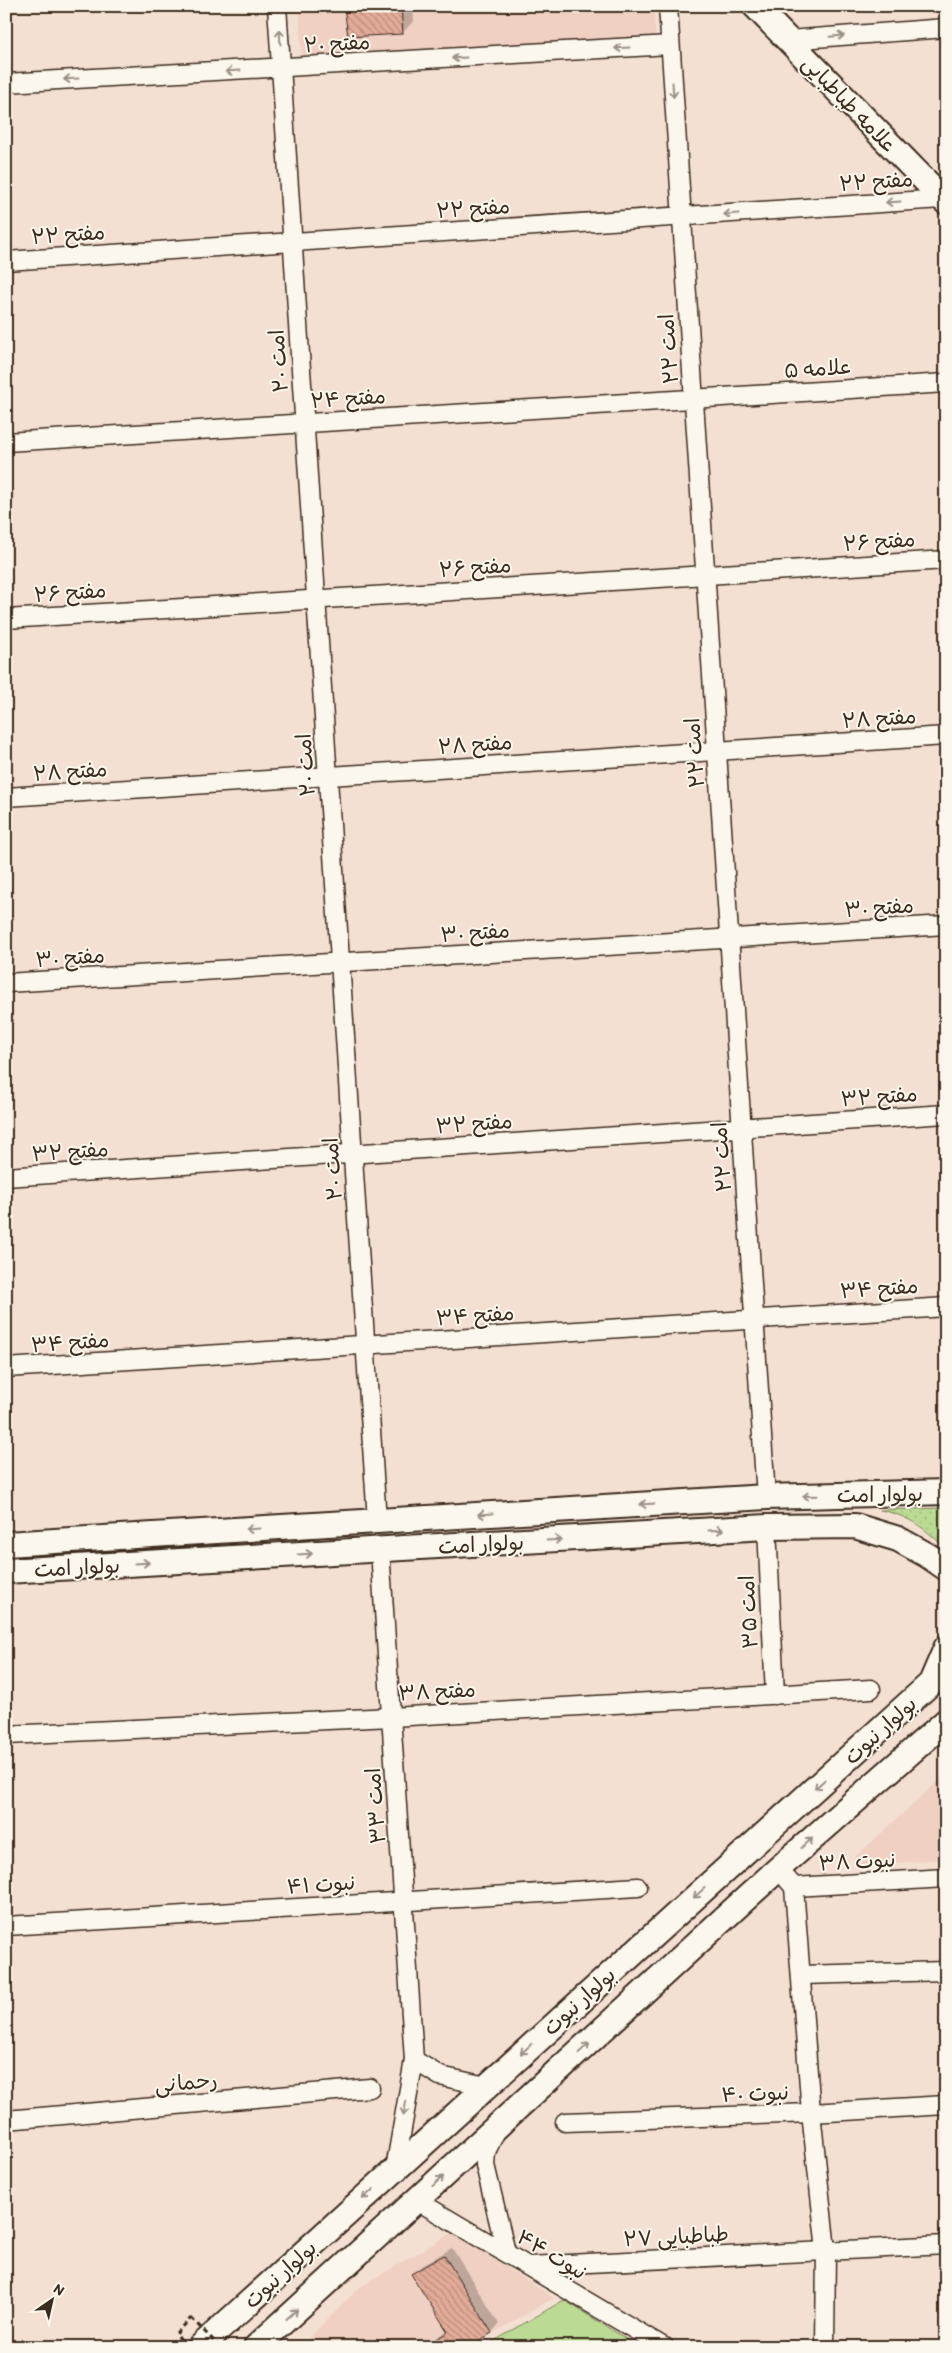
<svg xmlns="http://www.w3.org/2000/svg" width="952" height="2353" font-family="Itim,'Playpen Sans Arabic',sans-serif">
  <style>
    .built { fill: #efd0c2 }
    .grass { fill: url(#grass-dots); stroke: #7b8259 }
    .park { fill: #bbdb94; stroke: #7b8259 }
    .shadow { fill: #0003 }
    .building { fill: url(#building-back-hatch); stroke: #3b2a1e }
    .lines { fill: none; stroke-linecap: round; stroke-linejoin: round }
    .street-casing { stroke: #3b2a1e; stroke-width: 21 }
    .secondary-casing { stroke: #3b2a1e; stroke-width: 28 }
    .path { stroke: #3b2a1e; stroke-width: 3; stroke-dasharray: 5 4; stroke-linecap: butt }
    .street { stroke: #fbf7ec; stroke-width: 18 }
    .secondary { stroke: #fbf7ec; stroke-width: 24 }
    .path-bridge { stroke: #3b2a1e; stroke-width: 3; stroke-dasharray: 5 4; stroke-linecap: butt }
    .oneway { stroke: #9b9085 }
    .labels { text-anchor: middle; dominant-baseline: central; stroke-width: 4; stroke-linejoin: round; paint-order: stroke }
    .street-label { font-size: 21px; fill: #3b2a1e; stroke: #fbf7ec }
  </style>
  <defs>
    <pattern id="grass-dots" width="8" height="8" patternUnits="userSpaceOnUse" patternTransform="scale(1.25)"><rect width="8" height="8" fill="#bbdb94"/><path d="M2 2h.1M6 6h.1" fill="none" stroke="#a2bc7f" stroke-width="1.8" stroke-linecap="round"/></pattern>
    <pattern id="building-back-hatch" width="6" height="6" patternUnits="userSpaceOnUse" patternTransform="scale(1.25)"><rect width="6" height="6" fill="#e3ac99"/><path d="M-1 5l2 2M0 0l6 6M5-1l2 2" fill="none" stroke="#b98c7c"/></pattern>
  </defs>
  <rect width="100%" height="100%" fill="#f4e0d3"/>
  <filter id="ink" filterUnits="userSpaceOnUse"><feTurbulence type="fractalNoise" baseFrequency=".02" numOctaves="2"/><feDisplacementMap in="SourceGraphic" scale="10" xChannelSelector="R" yChannelSelector="G"/><feConvolveMatrix kernelMatrix="1 2 1 2 8 2 1 2 1" color-interpolation-filters="sRGB"/></filter>
  <g filter="url(#ink)">
    <g class="built">
      <path d="M299 6H653L656 39 302 61Z"/>
      <path d="M946 1774V1859L858 1866 854 1858Z"/>
      <path d="M453 2232 554 2298 469 2347H300L360 2287Z"/>
    </g>
    <path class="grass" d="M946 1508V1550C928 1529 907 1515 880 1510Z"/>
    <path class="park" d="M564 2300 639 2347H484Z"/>
    <g class="shadow">
      <path d="M345 6H413L414 21 403 32Z"/>
      <path d="M452 2248 499 2324 492 2332 466 2347H421L448 2330 413 2274 421 2266Z"/>
      <path d="M606 2342 614 2347H601Z"/>
    </g>
    <g class="building">
      <path d="M344 6H401L403 34 348 37Z"/>
      <path d="M444 2255 492 2333 469 2347H424L448 2332 411 2274Z"/>
    </g>
    <g class="lines">
      <defs>
        <g id="street">
          <path d="M277 6 377 1521"/>
          <path d="M668 6 766 1497"/>
          <path d="M788 40 946 28"/>
          <path d="M6 83 670 45"/>
          <path d="M6 261 942 199"/>
          <path d="M6 442 946 383"/>
          <path d="M6 619 946 560"/>
          <path d="M6 797 946 736"/>
          <path d="M6 983 946 925"/>
          <path d="M6 1177 946 1114"/>
          <path d="M6 1368 946 1307"/>
          <path d="M767 1527 775 1695"/>
          <path d="M380 1550 414 2060 395 2169"/>
          <path d="M6 1735 392 1717 871 1689"/>
          <path d="M787 1879 794 1887 946 1878"/>
          <path d="M794 1887 811 2113 826 2250 825 2347"/>
          <path d="M6 1926 638 1887"/>
          <path d="M801 1975 946 1971"/>
          <path d="M414 2060 440 2076 486 2086"/>
          <path d="M6 2120 370 2088"/>
          <path d="M565 2122 811 2113 946 2105"/>
          <path d="M495 2133 486 2152 485 2165 506 2252"/>
          <path d="M416 2200 664 2347"/>
          <path d="M529 2266 946 2245"/>
        </g>
        <g id="secondary">
          <path d="M755 6 946 202"/>
          <path d="M6 1544 766 1497 946 1492"/>
          <path d="M6 1571 767 1527 855 1526 898 1539 927 1555 946 1568"/>
          <path d="M200 2347 931 1683 946 1648"/>
          <path d="M256 2347 778 1869 946 1721"/>
        </g>
      </defs>
      <use href="#street" class="street-casing"/>
      <use href="#secondary" class="secondary-casing"/>
      <path class="path" d="M181 2341 176 2334 191 2318"/>
      <use href="#street" class="street"/>
      <use href="#secondary" class="secondary"/>
      <path class="path-bridge" d="M191 2318 220 2347"/>
    </g>
    <defs><path id="oneway-shaft" d="M-6 0H5M1.5-3L5.5 0L1.5 3" fill="none" stroke-width="1.6" stroke-linecap="round" stroke-linejoin="round" transform="scale(1.25)"/></defs>
    <g class="oneway">
      <use href="#oneway-shaft" transform="translate(837 36) rotate(-5)"/>
      <use href="#oneway-shaft" transform="translate(280 37) rotate(-94)"/>
      <use href="#oneway-shaft" transform="translate(622 48) rotate(177)"/>
      <use href="#oneway-shaft" transform="translate(459 58) rotate(177)"/>
      <use href="#oneway-shaft" transform="translate(233 71) rotate(177)"/>
      <use href="#oneway-shaft" transform="translate(71 79) rotate(177)"/>
      <use href="#oneway-shaft" transform="translate(673 90) rotate(86)"/>
      <use href="#oneway-shaft" transform="translate(893 202) rotate(176)"/>
      <use href="#oneway-shaft" transform="translate(731 214) rotate(176)"/>
      <use href="#oneway-shaft" transform="translate(810 1496) rotate(179)"/>
      <use href="#oneway-shaft" transform="translate(647 1504) rotate(176)"/>
      <use href="#oneway-shaft" transform="translate(485 1514) rotate(176)"/>
      <use href="#oneway-shaft" transform="translate(253 1529) rotate(176)"/>
      <use href="#oneway-shaft" transform="translate(716 1530) rotate(-3)"/>
      <use href="#oneway-shaft" transform="translate(554 1540) rotate(-3)"/>
      <use href="#oneway-shaft" transform="translate(305 1554) rotate(-3)"/>
      <use href="#oneway-shaft" transform="translate(142 1563) rotate(-3)"/>
      <use href="#oneway-shaft" transform="translate(820 1784) rotate(138)"/>
      <use href="#oneway-shaft" transform="translate(807 1843) rotate(-42)"/>
      <use href="#oneway-shaft" transform="translate(699 1893) rotate(138)"/>
      <use href="#oneway-shaft" transform="translate(584 2048) rotate(-43)"/>
      <use href="#oneway-shaft" transform="translate(526 2049) rotate(138)"/>
      <use href="#oneway-shaft" transform="translate(405 2108) rotate(100)"/>
      <use href="#oneway-shaft" transform="translate(438 2181) rotate(-42)"/>
      <use href="#oneway-shaft" transform="translate(368 2194) rotate(138)"/>
      <use href="#oneway-shaft" transform="translate(292 2314) rotate(-42)"/>
    </g>
  </g>
  <g class="labels">
    <g class="street-label">
      <text transform="translate(337 43) rotate(-3)">مفتح ۲۰</text>
      <text transform="translate(850 104) rotate(46)">علامه طباطبایی</text>
      <text transform="translate(876 181) rotate(-4)">مفتح ۲۲</text>
      <text transform="translate(473 208) rotate(-4)">مفتح ۲۲</text>
      <text transform="translate(68 234) rotate(-4)">مفتح ۲۲</text>
      <text transform="translate(668 349) rotate(-94)">امت ۲۲</text>
      <text transform="translate(278 361) rotate(-94)">امت ۲۰</text>
      <text transform="translate(818 368) rotate(-4)">علامه ۵</text>
      <text transform="translate(348 398) rotate(-4)">مفتح ۲۴</text>
      <text transform="translate(879 541) rotate(-4)">مفتح ۲۶</text>
      <text transform="translate(475 567) rotate(-4)">مفتح ۲۶</text>
      <text transform="translate(70 592) rotate(-4)">مفتح ۲۶</text>
      <text transform="translate(879 718) rotate(-4)">مفتح ۲۸</text>
      <text transform="translate(475 744) rotate(-4)">مفتح ۲۸</text>
      <text transform="translate(694 753) rotate(-94)">امت ۲۲</text>
      <text transform="translate(305 765) rotate(-94)">امت ۲۰</text>
      <text transform="translate(70 771) rotate(-4)">مفتح ۲۸</text>
      <text transform="translate(879 907) rotate(-4)">مفتح ۳۰</text>
      <text transform="translate(475 932) rotate(-4)">مفتح ۳۰</text>
      <text transform="translate(70 957) rotate(-4)">مفتح ۳۰</text>
      <text transform="translate(879 1096) rotate(-4)">مفتح ۳۲</text>
      <text transform="translate(474 1123) rotate(-4)">مفتح ۳۲</text>
      <text transform="translate(70 1151) rotate(-4)">مفتح ۳۲</text>
      <text transform="translate(721 1157) rotate(-94)">امت ۲۲</text>
      <text transform="translate(332 1169) rotate(-94)">امت ۲۰</text>
      <text transform="translate(879 1288) rotate(-4)">مفتح ۳۴</text>
      <text transform="translate(475 1315) rotate(-4)">مفتح ۳۴</text>
      <text transform="translate(70 1342) rotate(-4)">مفتح ۳۴</text>
      <text transform="translate(880 1494) rotate(-1)">بولوار امت</text>
      <text transform="translate(481 1544) rotate(-3)">بولوار امت</text>
      <text transform="translate(77 1567) rotate(-3)">بولوار امت</text>
      <text transform="translate(748 1612) rotate(-93)">امت ۳۵</text>
      <text transform="translate(437 1691) rotate(-3)">مفتح ۳۸</text>
      <text transform="translate(880 1730) rotate(-42)">بولوار نبوت</text>
      <text transform="translate(375 1806) rotate(-94)">امت ۳۳</text>
      <text transform="translate(857 1861) rotate(-3)">نبوت ۳۸</text>
      <text transform="translate(321 1884) rotate(-4)">نبوت ۴۱</text>
      <text transform="translate(579 2001) rotate(-42)">بولوار نبوت</text>
      <text transform="translate(186 2082) rotate(-5)">رحمانی</text>
      <text transform="translate(755 2093) rotate(-2)">نبوت ۴۰</text>
      <text transform="translate(676 2236) rotate(-3)">طباطبایی ۲۷</text>
      <text transform="translate(552 2254) rotate(31)">نبوت ۴۴</text>
      <text transform="translate(280 2274) rotate(-42)">بولوار نبوت</text>
    </g>
  </g>
  <rect width="952" height="2353" fill="none" stroke="#fbf7ec" stroke-width="25"/>
  <rect x="12" y="12" width="927" height="2328" fill="none" stroke="#3b2a1e" stroke-width="2" filter="url(#ink)"/>
  <g transform="translate(52 2300) rotate(34)" stroke="#fbf7ec" stroke-width="4" paint-order="stroke">
  <path d="M0-4L9 19L0 12L-9 19Z" fill="#3b2a1e"/>
  <text y="-8" font-size="14" font-weight="bold" text-anchor="middle" fill="#3b2a1e">N</text>
  </g>
</svg>
